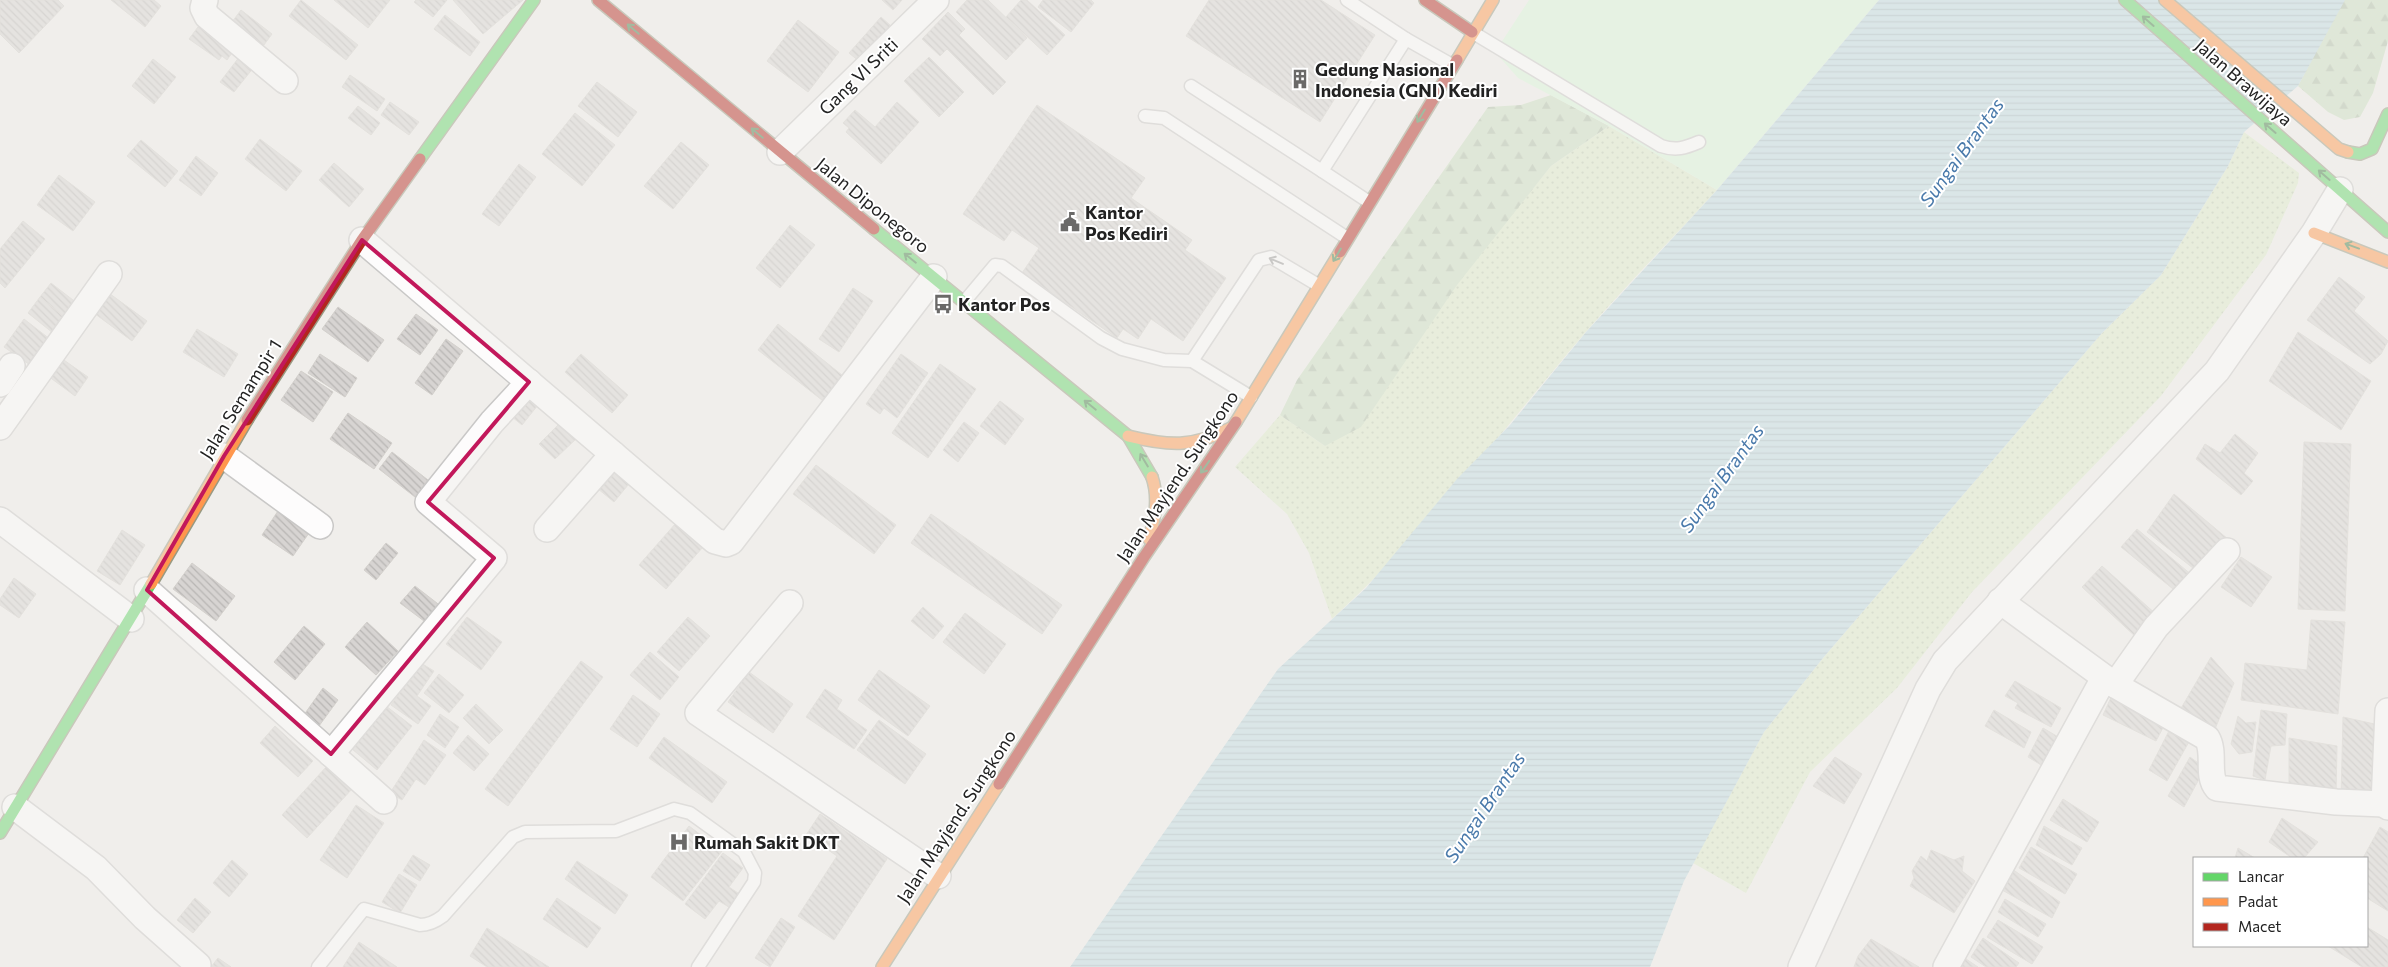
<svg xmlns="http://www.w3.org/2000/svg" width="2388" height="967" font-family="Commissioner,sans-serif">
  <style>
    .grass { fill: url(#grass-dots) }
    .forest { fill: url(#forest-firs) }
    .park { fill: #daf5da }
    .water { fill: url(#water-rules) }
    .building { fill: url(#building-back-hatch); stroke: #d3d0cc }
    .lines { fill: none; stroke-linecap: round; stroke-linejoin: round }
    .lane-casing { stroke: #c9c8c7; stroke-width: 15 }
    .street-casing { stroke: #c9c8c7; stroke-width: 28 }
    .fast-casing { stroke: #999a82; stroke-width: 14 }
    .slow-casing { stroke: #999a82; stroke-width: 14 }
    .jam-casing { stroke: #999a82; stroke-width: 14 }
    .lane { stroke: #fdfcfc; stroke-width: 12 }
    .street { stroke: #fdfcfc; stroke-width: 25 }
    .fast { stroke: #63d668; stroke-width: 11 }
    .slow { stroke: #ff974d; stroke-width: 11 }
    .jam { stroke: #b3261e; stroke-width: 11 }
    .oneway { stroke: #427c45 }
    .oneway2 { stroke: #9a9a9a }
    .marked { fill: none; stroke: #c2185b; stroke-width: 4; stroke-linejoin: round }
    .labels { text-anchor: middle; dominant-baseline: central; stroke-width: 4; stroke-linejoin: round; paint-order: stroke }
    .poi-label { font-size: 18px; font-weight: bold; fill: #222; stroke: #fff; text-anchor: start }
    .street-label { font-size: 18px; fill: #222; stroke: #fff }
    .water-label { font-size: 19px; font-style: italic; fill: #4a7aab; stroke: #fff }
  </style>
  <defs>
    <pattern id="grass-dots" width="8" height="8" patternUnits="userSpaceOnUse" patternTransform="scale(1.25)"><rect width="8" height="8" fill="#ddeccb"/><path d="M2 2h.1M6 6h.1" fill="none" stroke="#bdcaae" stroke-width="1.8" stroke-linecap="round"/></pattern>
    <pattern id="forest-firs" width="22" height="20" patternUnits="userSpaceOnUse" patternTransform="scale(1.25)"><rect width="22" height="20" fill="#cbdec1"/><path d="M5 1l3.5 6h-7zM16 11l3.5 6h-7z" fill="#aebea6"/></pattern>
    <pattern id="water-rules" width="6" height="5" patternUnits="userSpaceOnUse" patternTransform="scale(1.25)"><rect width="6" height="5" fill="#bfdbe3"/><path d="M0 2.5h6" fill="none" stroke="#a4bcc2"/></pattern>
    <pattern id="building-back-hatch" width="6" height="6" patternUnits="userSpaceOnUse" patternTransform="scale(1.25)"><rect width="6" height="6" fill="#d7d4d2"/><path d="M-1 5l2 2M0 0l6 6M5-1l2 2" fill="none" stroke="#b8b6b4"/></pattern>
  </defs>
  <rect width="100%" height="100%" fill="#f0eeeb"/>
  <g class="grass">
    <path d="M1609 126 1717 190C1673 238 1627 284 1585 333 1503 429 1426 533 1332 619L1309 553 1287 514 1235 467 1280 415 1325 446 1551 166Z"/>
    <path d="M2244 132 2299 173 2298 183 2266 255 2161 396 1972 592 1897 688 1810 772 1746 893 1693 863 1764 732 1823 658 2102 333 2161 275 2228 166Z"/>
  </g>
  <g class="forest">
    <path d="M2343 0H2388V41L2373 93 2360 117 2344 120 2328 112 2298 86Z"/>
    <path d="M1551 95 1609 126 1551 166 1457 285 1361 427 1325 446 1280 415 1297 380 1488 107 1521 105Z"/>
  </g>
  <path class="park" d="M1529 0H1879L1717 190 1609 126 1518 78 1495 52Z"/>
  <path class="water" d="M1879 0H2345L2298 86 2244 132 2228 166 2161 275 2102 333 1823 658 1764 732 1684 881 1650 967H1070L1278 669 1366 588 1457 479 1510 425 1586 332 1717 190Z"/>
  <g class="building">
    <path d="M0 0H58L64 6 19 53 0 34Z"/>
    <path d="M111 0H154L161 6 145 27Z"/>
    <path d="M301 0 358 45 346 60 289 16Z"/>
    <path d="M334 0H390L368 28Z"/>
    <path d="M416 0H447L433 17 414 2Z"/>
    <path d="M453 0H523L483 34Z"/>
    <path d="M882 0H902L893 10Z"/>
    <path d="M967 0H988L1027 38 1006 60 956 12Z"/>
    <path d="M1021 0H1027L1065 35 1047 55 1006 17Z"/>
    <path d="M1043 0H1091L1094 3 1071 32 1038 7Z"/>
    <path d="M1209 0H1321L1375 35 1320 122 1186 36Z"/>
    <path d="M241 10 272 34 261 49 229 26Z"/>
    <path d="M948 12 965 29 959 35 1006 82 993 95 947 49 940 56 922 39Z"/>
    <path d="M445 15 480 42 470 56 434 29Z"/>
    <path d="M881 17 891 26 860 62 849 53Z"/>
    <path d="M798 20 839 52 808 92 767 61Z"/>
    <path d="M201 23 236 47 227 60 222 56 219 60 189 39Z"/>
    <path d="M240 56 254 67 234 92 220 82Z"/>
    <path d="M929 57 964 92 939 117 904 81Z"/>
    <path d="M153 59 176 77 154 104 132 86Z"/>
    <path d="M350 75 385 99 377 111 342 87Z"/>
    <path d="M597 82 637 112 618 137 578 106Z"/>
    <path d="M390 102 419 122 409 135 381 115Z"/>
    <path d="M897 102 919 122 881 164 846 132 849 128 843 123 855 110 875 127Z"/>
    <path d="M1037 105 1145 178 1131 198 1192 240 1185 250 1226 278 1183 341 1151 319 1138 339 1123 329 1117 338 1022 273 1039 248 1012 230 1004 241 963 214Z"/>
    <path d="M358 106 380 123 371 135 348 118Z"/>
    <path d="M575 113 615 145 582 186 542 154Z"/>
    <path d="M260 139 302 171 286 191 245 159Z"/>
    <path d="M141 140 178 171 165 187 127 156Z"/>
    <path d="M681 142 709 165 673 209 644 186Z"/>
    <path d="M196 156 218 173 201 196 179 180Z"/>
    <path d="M334 163 364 189 349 207 319 180Z"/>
    <path d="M519 164 536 177 499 226 482 214Z"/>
    <path d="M59 175 95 202 73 231 37 205Z"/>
    <path d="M23 221 45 239 5 288 0 283V249Z"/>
    <path d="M790 225 815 245 780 288 756 268Z"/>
    <path d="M2339 277 2365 297 2354 311 2388 341 2381 354 2370 364 2307 320Z"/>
    <path d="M51 283 82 307 70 322 40 297Z"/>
    <path d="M102 288 147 321 132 341 87 308Z"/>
    <path d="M853 288 873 301 839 352 819 339Z"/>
    <path d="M40 297 70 322 58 337 28 313Z"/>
    <path d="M338 307 384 340 368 362 322 329Z"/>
    <path d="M416 314 438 330 420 355 397 339Z"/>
    <path d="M24 319 55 343 36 369 4 347Z"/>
    <path d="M778 324 847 379 827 404 758 350Z"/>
    <path d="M197 329 238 354 224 377 183 352Z"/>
    <path d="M2298 332 2371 381 2341 430 2269 381Z"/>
    <path d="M446 339 463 351 432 395 415 383Z"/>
    <path d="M320 354 357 378 345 397 308 373Z"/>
    <path d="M581 354 628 395 612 413 565 372Z"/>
    <path d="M901 354 928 373 897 418 884 408 880 414 866 404Z"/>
    <path d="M61 358 88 377 75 396 48 376Z"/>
    <path d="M940 364 976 389 928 458 892 433Z"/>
    <path d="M301 371 333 392 313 422 281 400Z"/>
    <path d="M526 388 542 400 522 425 507 413Z"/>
    <path d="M1000 401 1024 419 1005 445 980 426Z"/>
    <path d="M348 413 392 443 374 469 330 439Z"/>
    <path d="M561 422 577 438 555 459 539 444Z"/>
    <path d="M964 422 979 433 958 462 943 450Z"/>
    <path d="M2235 434 2258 453 2244 473 2253 481 2241 495 2196 459 2205 444 2220 453Z"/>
    <path d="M2304 442 2351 444 2345 611 2298 609Z"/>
    <path d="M392 452 428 480 415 497 379 469Z"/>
    <path d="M610 461 633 479 614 502 592 484Z"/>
    <path d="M816 465 896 525 874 554 793 494Z"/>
    <path d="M2174 494 2228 539 2198 572 2147 532Z"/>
    <path d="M278 511 309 533 293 556 262 535Z"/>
    <path d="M931 514 1062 605 1042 634 911 543Z"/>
    <path d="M676 523 703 547 666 589 639 565Z"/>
    <path d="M2137 529 2193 576 2178 593 2121 547Z"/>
    <path d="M122 530 145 545 120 585 97 571Z"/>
    <path d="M386 543 398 553 376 580 364 570Z"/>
    <path d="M2241 557 2272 577 2251 607 2221 587Z"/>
    <path d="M192 563 235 596 216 621 173 589Z"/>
    <path d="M2102 566 2157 615 2137 638 2082 587Z"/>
    <path d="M14 578 36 594 19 618 0 605V599Z"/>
    <path d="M415 586 442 607 428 624 400 603Z"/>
    <path d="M923 607 944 626 933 639 911 621Z"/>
    <path d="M965 613 1006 644 984 674 943 642Z"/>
    <path d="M467 617 502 642 481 670 446 644Z"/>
    <path d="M688 617 710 636 679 671 657 652Z"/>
    <path d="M2311 620 2345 622 2338 714 2241 700 2245 663 2307 670Z"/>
    <path d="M367 622 398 651 376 675 345 647Z"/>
    <path d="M304 626 325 644 295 680 274 662Z"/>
    <path d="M650 652 679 677 660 700 630 675Z"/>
    <path d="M2211 657 2234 683 2215 729 2180 710Z"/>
    <path d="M581 661 603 677 508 806 485 789Z"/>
    <path d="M421 663 434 671 417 696 431 706 418 724 391 705Z"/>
    <path d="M879 670 930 706 908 736 858 700Z"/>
    <path d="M749 672 793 704 773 733 728 702Z"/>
    <path d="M439 674 464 695 449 713 424 693Z"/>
    <path d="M2015 681 2061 708 2051 727 2015 708 2018 703 2005 696Z"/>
    <path d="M323 688 338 700 316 730 301 719Z"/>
    <path d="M825 689 842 700 837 709 867 730 854 749 806 717Z"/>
    <path d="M2113 693 2166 722 2156 741 2103 715Z"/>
    <path d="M633 695 660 714 637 747 610 729Z"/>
    <path d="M476 704 503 730 489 744 463 718Z"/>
    <path d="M386 706 412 726 377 770 352 749Z"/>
    <path d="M1994 710 2031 732 2024 748 1985 726Z"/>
    <path d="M2261 710 2287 714 2285 745 2271 746 2265 780 2253 776Z"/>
    <path d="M440 714 459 727 445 748 427 735Z"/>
    <path d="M2238 716 2246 723 2256 722 2252 752 2239 754 2231 744Z"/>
    <path d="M2343 717 2379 725 2373 798H2341Z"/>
    <path d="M879 720 926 754 905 784 857 750Z"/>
    <path d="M275 726 313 761 298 777 260 743Z"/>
    <path d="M2171 727 2190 740 2167 781 2149 770Z"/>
    <path d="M2043 728 2060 738 2046 768 2028 757Z"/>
    <path d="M468 735 489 754 474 771 453 753Z"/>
    <path d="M664 737 727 782 712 803 649 758Z"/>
    <path d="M2289 738 2337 746 2336 797 2289 788Z"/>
    <path d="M424 740 446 755 425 785 416 779 402 800 390 793Z"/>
    <path d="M1835 757 1862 774 1844 804 1813 786Z"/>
    <path d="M2190 757 2205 768 2184 807 2168 796Z"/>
    <path d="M327 766 352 789 307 838 282 815Z"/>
    <path d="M2063 799 2099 822 2087 842 2050 820Z"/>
    <path d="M356 805 384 823 347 878 320 860Z"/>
    <path d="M820 814 887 859 834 940 798 916 837 856 806 835Z"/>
    <path d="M2282 818 2318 842 2304 858H2292L2269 842Z"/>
    <path d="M689 826 722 851 683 901 651 877Z"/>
    <path d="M2044 826 2082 848 2072 865 2036 845Z"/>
    <path d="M2380 827 2388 832V911L2367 898V858H2363Z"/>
    <path d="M2031 847 2077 874 2065 894 2019 868Z"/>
    <path d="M2238 848 2255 858H2235Z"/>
    <path d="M1931 850 1954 860 1964 856 1962 871 1975 881 1954 913 1910 886 1914 878 1912 871 1921 856 1927 861Z"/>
    <path d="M723 853 743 868 729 887 741 895 732 909 719 901 705 919 685 904Z"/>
    <path d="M413 855 430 865 420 881 403 871Z"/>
    <path d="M232 860 248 874 229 897 213 883Z"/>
    <path d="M577 861 628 895 615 914 565 879Z"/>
    <path d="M2012 869 2060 902 2052 918 2002 890Z"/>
    <path d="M399 874 417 885 400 913 382 902Z"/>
    <path d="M195 898 211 912 193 933 177 920Z"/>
    <path d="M557 898 601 928 587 948 543 919Z"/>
    <path d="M2005 899 2046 924 2038 937 1998 912Z"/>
    <path d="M781 918 795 927 770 967 755 958Z"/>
    <path d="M1998 920 2043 947 2032 964 1987 937Z"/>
    <path d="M2367 927 2388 940V967H2362L2328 946H2367Z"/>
    <path d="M487 928 549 967H487L470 956Z"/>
    <path d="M1983 938 2019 963 2016 967H1986L1971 957Z"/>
    <path d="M1871 939 1919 967H1854L1858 956Z"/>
    <path d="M359 942 397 967H343Z"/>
    <path d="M1963 957 1978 967H1957Z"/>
    <path d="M218 958 231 967H211Z"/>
  </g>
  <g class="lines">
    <defs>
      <g id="lane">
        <path d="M1347 0 1406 39"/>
        <path d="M1472 32 1661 146C1676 151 1685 148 1699 142"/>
        <path d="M1191 86 1322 171"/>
        <path d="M1145 116 1164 118 1347 238"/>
        <path d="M1369 202 1322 171 1406 39 1452 65"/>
        <path d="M964 302 995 265 1002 266 1101 338 1122 349 1164 360 1192 361 1251 397"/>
        <path d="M1192 361 1259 260 1271 257 1318 285"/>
        <path d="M318 967 364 909 420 925C429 925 435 922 443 916L513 837 525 832 616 831 674 809 690 813 744 852 755 873 754 882 698 967"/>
      </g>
      <g id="street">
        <path d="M205 0 203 8 207 16 285 81"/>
        <path d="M780 152 936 0"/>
        <path d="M362 240 715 541 726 544 731 542 934 277"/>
        <path d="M0 384 12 366"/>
        <path d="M0 427 109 274"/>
        <path d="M224 456 320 526"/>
        <path d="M0 520 131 619"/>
        <path d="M547 529 613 454"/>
        <path d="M147 590 384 801"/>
        <path d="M2000 601 2115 685 2207 738C2216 753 2206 775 2217 788L2336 802 2384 804"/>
        <path d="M790 603 698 713 938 876"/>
        <path d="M2115 685 2156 627 2227 551"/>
        <path d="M2388 711 2384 804 2388 807"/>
        <path d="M331 754 494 558 428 502 492 422 529 382"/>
        <path d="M15 807 96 868 145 918 198 965"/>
        <path d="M1801 967 1928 689 1945 661 2217 371 2314 233 2340 190"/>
        <path d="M1946 967 2104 678"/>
      </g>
      <g id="fast">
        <path d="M2125 0 2388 232"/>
        <path d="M2348 152 2360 154 2372 149 2388 114"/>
        <path d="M420 159 534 0"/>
        <path d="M874 229 1128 436 1152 477"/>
        <path d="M0 833 151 584"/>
      </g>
      <g id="slow">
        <path d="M2165 0 2339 149 2348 152"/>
        <path d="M1457 60 1493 0"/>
        <path d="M2314 233 2388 262"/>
        <path d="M1236 422 1340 252"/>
        <path d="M1128 436C1169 446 1192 448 1231 428"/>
        <path d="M1149 539C1155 518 1159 498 1152 477"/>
        <path d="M151 584 247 420"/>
        <path d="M882 967 999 784"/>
      </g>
      <g id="jam">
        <path d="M598 0 874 229"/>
        <path d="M1425 0 1472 32"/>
        <path d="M1340 252 1457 60"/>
        <path d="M247 420 362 240 420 159"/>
        <path d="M999 784 1144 557 1236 422"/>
      </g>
    </defs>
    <use href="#lane" class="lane-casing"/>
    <use href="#street" class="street-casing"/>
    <use href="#fast" class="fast-casing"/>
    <use href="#slow" class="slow-casing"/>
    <use href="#jam" class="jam-casing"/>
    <use href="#lane" class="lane"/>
    <use href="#street" class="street"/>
    <use href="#fast" class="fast"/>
    <use href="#slow" class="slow"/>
    <use href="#jam" class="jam"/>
  </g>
  <defs><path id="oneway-shaft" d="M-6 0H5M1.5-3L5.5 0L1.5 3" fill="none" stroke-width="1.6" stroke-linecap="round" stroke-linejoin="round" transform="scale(1.25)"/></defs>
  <g class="oneway">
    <use href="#oneway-shaft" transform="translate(2148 21) rotate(-139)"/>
    <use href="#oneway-shaft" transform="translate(633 29) rotate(-140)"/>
    <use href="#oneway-shaft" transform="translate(1421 116) rotate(121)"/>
    <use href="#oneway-shaft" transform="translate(2270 128) rotate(-139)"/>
    <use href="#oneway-shaft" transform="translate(757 133) rotate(-140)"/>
    <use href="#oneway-shaft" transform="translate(2324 175) rotate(-139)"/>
    <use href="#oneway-shaft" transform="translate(2352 246) rotate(-160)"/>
    <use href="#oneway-shaft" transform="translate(1337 255) rotate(121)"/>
    <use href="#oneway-shaft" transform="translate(910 258) rotate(-141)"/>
    <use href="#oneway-shaft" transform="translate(1090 405) rotate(-141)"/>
    <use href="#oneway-shaft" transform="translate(1144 460) rotate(-121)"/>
    <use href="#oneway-shaft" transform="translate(1205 467) rotate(125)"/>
  </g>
  <use class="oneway2" href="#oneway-shaft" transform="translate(1276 261) rotate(-157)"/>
  <path d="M0 0H2388V967H0ZM362 240 529 382 428 502 494 558 331 754 147 590 224 456Z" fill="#f0eeeb" fill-opacity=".55" fill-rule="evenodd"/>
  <path class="marked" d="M362 240 529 382 428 502 494 558 331 754 147 590 224 456Z"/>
  <defs>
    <symbol id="building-bare" viewBox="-9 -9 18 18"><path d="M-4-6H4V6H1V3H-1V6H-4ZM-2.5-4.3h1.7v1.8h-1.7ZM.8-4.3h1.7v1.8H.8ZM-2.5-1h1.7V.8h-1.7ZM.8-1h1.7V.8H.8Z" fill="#6a6968" stroke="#fff" stroke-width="2.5" paint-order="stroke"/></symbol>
    <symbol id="civic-bare" viewBox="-9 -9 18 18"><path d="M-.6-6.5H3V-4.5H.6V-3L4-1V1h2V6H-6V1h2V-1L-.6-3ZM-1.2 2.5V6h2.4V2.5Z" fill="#6a6968" stroke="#fff" stroke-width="2.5" paint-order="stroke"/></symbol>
    <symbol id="bus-bare" viewBox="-9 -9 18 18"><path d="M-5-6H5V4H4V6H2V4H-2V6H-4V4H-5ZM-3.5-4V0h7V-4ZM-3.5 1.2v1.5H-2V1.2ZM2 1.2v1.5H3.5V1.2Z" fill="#6a6968" stroke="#fff" stroke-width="2.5" paint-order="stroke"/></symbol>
    <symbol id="hospital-bare" viewBox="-9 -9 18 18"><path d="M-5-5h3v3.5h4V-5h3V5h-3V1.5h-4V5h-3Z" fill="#6a6968" stroke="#fff" stroke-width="2.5" paint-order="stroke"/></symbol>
  </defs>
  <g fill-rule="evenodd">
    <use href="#building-bare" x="1286" y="65" width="28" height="28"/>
    <use href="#civic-bare" x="1056" y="208" width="28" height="28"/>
    <use href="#bus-bare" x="929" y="290" width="28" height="28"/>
    <use href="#hospital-bare" x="665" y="828" width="28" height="28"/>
  </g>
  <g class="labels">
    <g class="poi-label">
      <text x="1315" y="69">Gedung Nasional<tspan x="1315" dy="21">Indonesia (GNI) Kediri</tspan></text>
      <text x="1085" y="212">Kantor<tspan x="1085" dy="21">Pos Kediri</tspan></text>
      <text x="958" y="304">Kantor Pos</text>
      <text x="694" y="842">Rumah Sakit DKT</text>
    </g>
    <g class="street-label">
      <text transform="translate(858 76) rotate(-44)">Gang VI Sriti</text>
      <text transform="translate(2244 82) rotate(41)">Jalan Brawijaya</text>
      <text transform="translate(873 205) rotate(39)">Jalan Diponegoro</text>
      <text transform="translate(240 399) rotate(-58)">Jalan Semampir 1</text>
      <text transform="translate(1177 476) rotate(-56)">Jalan Mayjend. Sungkono</text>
      <text transform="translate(956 816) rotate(-57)">Jalan Mayjend. Sungkono</text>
    </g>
    <g class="water-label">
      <text transform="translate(1961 152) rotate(-54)">Sungai Brantas</text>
      <text transform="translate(1721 478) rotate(-54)">Sungai Brantas</text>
      <text transform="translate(1484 807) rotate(-56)">Sungai Brantas</text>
    </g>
  </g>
  <rect x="2193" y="857" width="175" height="90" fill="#ffffff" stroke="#a7a7a7"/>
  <rect x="2203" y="873" width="25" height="8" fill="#63d668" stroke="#a7a7a7"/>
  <text x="2238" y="882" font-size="15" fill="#222222">Lancar</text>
  <rect x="2203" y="898" width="25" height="8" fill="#ff974d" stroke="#a7a7a7"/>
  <text x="2238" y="907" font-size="15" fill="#222222">Padat</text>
  <rect x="2203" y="923" width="25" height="8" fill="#b3261e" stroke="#a7a7a7"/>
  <text x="2238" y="932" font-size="15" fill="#222222">Macet</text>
</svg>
